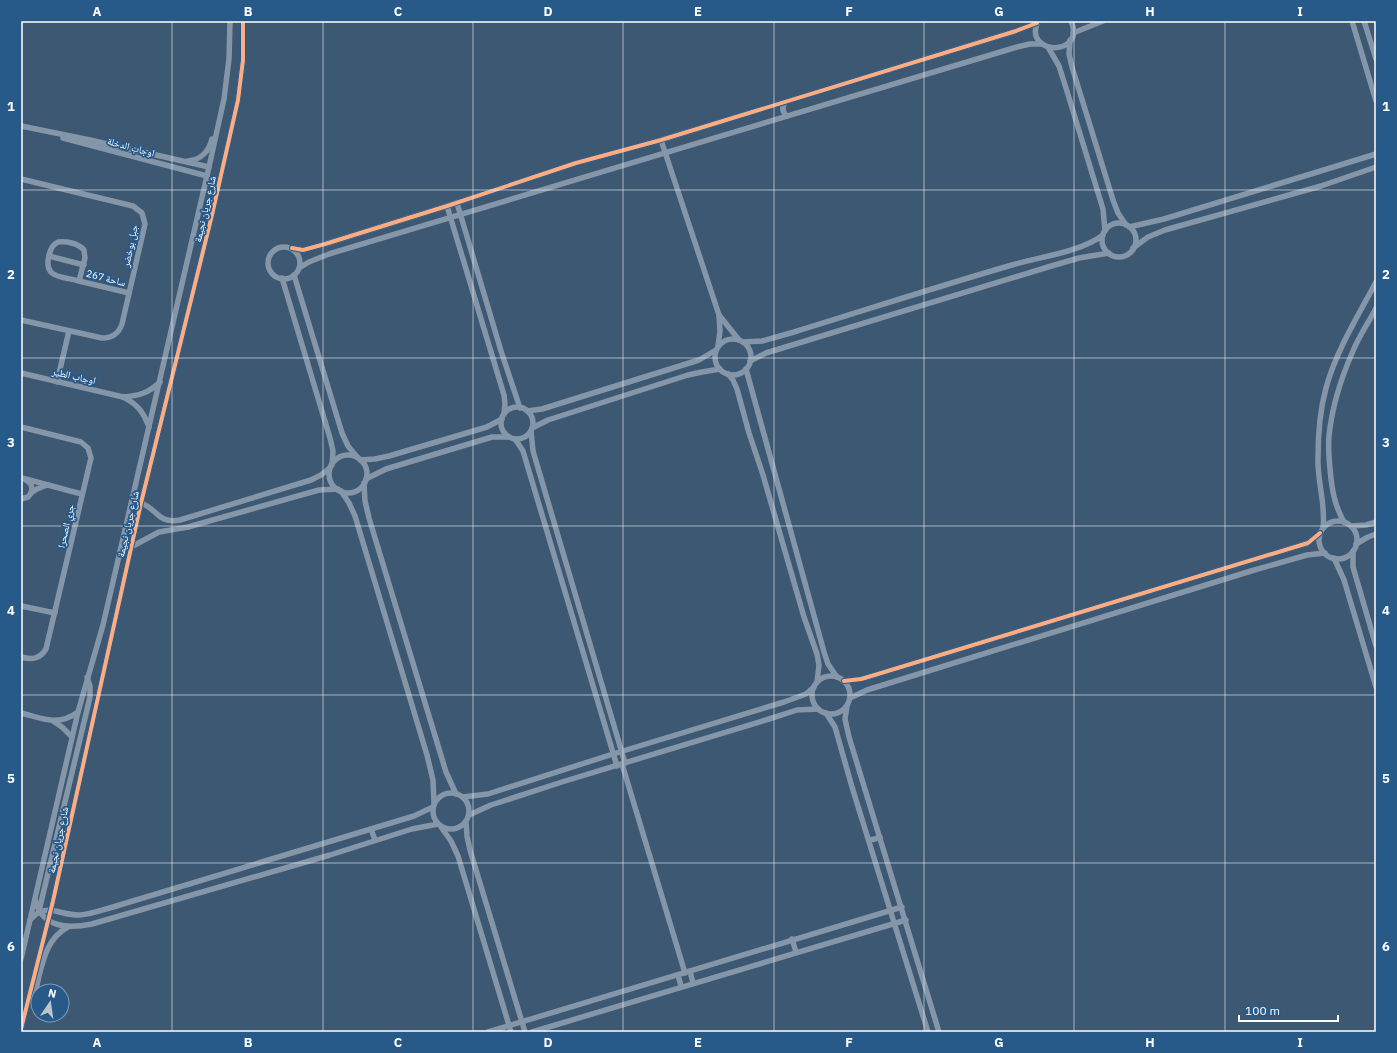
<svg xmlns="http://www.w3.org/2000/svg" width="1397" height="1053" font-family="'IBM Plex Sans','Noto Naskh Arabic',sans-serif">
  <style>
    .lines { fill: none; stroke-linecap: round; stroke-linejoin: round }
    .street { stroke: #8496a8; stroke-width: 5.5 }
    .cycleway-casing { stroke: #275989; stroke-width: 6 }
    .cycleway { stroke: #ffac80; stroke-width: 4 }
    .grid { fill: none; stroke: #fff; stroke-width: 1; stroke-opacity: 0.55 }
    .labels { text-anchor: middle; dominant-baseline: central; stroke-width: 3.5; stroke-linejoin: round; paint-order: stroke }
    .street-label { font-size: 10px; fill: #fff; stroke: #275989 }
    .neatline { fill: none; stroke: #fff; stroke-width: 1.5 }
    .grid-label { font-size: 13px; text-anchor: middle; font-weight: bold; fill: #fff }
  </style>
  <rect width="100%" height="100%" fill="#3d5873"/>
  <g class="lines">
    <g class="street">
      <path d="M1038 21C1022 56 1087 57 1071 21"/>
      <path d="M1352 21 1376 101"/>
      <path d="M1364 21 1376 59"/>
      <path d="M1073 33 1103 21"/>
      <path d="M1070 40 1069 54 1072 67 1113 200 1118 213 1126 225"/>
      <path d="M1048 47 1059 66 1066 88 1103 209 1105 231"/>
      <path d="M785 102C782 107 782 112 787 116"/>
      <path d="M21 126 90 140 209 167"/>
      <path d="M63 138 207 176"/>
      <path d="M661 140 719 315 720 331 718 346"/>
      <path d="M188 161C201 160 209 151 212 139"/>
      <path d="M21 179 133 206 142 213 145 224 122 324C119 333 113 338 102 338L21 320"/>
      <path d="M457 203 501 351 520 408"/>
      <path d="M447 206 504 395 505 404 504 414"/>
      <circle cx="1119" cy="240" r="17"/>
      <path d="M1129 227 1164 219 1376 154"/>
      <path d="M58 242C66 241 78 243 84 250L85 258 79 281C62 276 43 279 49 255 51 249 52 245 58 242Z"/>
      <circle cx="284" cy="263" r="16"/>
      <path d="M292 248 303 250 325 244 447 206 576 163 661 140 1016 31 1037 23"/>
      <path d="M1133 248 1148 237 1165 230 1321 186 1376 167"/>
      <path d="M49 256 84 265"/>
      <path d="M299 268 309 262 329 254 1017 47 1030 44H1042"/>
      <path d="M294 275 342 433 348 446 357 457"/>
      <path d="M282 278 330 438 333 451 332 465"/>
      <path d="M79 281 129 293"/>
      <path d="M719 315 739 340"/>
      <circle cx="733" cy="357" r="18"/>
      <path d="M743 342 762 341 794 332C866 310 939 286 1012 265 1039 257 1081 252 1103 235"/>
      <path d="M750 361 766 353 1048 267 1079 258 1109 253"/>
      <path d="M746 369 824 652 828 664 837 677"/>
      <path d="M21 373 123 397C137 404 143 411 149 427"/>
      <path d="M728 374 733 380 737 389 749 433 763 475 804 617 817 654 819 665 817 682"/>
      <path d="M57 382 69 331"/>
      <path d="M123 397C138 396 149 393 160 382"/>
      <circle cx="517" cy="423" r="16"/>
      <path d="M527 411 542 409 699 360 716 350"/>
      <path d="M21 427 81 442 88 448 91 458 46 649C40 659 32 660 21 657"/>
      <path d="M532 428 548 420 688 375 702 372 720 369"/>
      <path d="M531 431 533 451 625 763"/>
      <path d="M515 439 523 451 617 766"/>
      <circle cx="348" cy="474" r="19"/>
      <path d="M360 460 375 459 389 456 487 427 502 419"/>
      <path d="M21 478C42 483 62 489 82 494"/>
      <path d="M366 479 386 469 492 437H509"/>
      <path d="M364 483 365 501 369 518 446 772 456 794"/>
      <path d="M341 491 349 503 355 516 427 755 433 780 434 803"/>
      <path d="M31 493 37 489 47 485"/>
      <path d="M21 499 28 497C34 491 33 484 26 480"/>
      <path d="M141 503C158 509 157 524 180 520L311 480 321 475 330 468"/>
      <circle cx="1338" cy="540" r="19"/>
      <path d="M1344 522C1334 504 1332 490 1330 469 1329 458 1328 447 1329 436 1332 407 1341 378 1353 351 1359 336 1369 322 1376 308"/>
      <path d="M1351 526 1366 525 1376 522"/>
      <path d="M1323 528C1326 504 1317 481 1318 458 1318 435 1320 410 1326 388 1336 351 1358 316 1376 282"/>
      <path d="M1356 544 1368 537 1376 534"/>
      <path d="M131 547 159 532 188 527 319 490 338 489"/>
      <path d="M1353 551V567L1376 646"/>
      <path d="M1334 558 1344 580 1376 687"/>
      <path d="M21 606 55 613"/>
      <circle cx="831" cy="695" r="19"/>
      <path d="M844 681 861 679 868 677 1308 543 1320 533"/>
      <path d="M850 698 867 690 1251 571 1307 555 1325 553"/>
      <path d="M847 706 845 719 849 737 939 1032"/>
      <path d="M21 713C42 718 58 727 78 712"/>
      <path d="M826 713 835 727 852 787 928 1032"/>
      <path d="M53 721 62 727 72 737"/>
      <path d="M622 764 685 973"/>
      <circle cx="451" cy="811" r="18"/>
      <path d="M463 797 488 794 613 754 784 702 806 694 814 687"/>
      <path d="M469 815 491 805 562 782 769 719 797 710 818 709"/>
      <path d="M466 822 467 836 470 850 525 1032"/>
      <path d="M441 827 451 841 458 856 511 1032"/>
      <path d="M371 829 375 840"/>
      <path d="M869 840 875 839 880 837"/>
      <path d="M35 899C41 928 68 929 92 924L330 855 412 829 438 824"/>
      <path d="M39 911 90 697V686L87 677"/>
      <path d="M30 920C46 901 60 916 80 915 91 914 102 910 113 907 213 876 314 847 414 816L433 807"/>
      <path d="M792 939 796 952"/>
      <path d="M21 959 78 712 103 625 209 167 224 99 229 59 230 21"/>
      <path d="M690 971 693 983"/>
      <path d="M678 975 681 986"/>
      <path d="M28 1001C36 994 37 986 39 976 44 956 49 937 68 927"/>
      <path d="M21 1029 53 901 141 503 212 215 238 100 243 60V21"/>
      <path d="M488 1032 902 907"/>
      <path d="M532 1032 906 920"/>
    </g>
    <defs>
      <g id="cycleway">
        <path d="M292 248 303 250 325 244 447 206 576 163 661 140 1016 31 1037 23"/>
        <path d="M844 681 861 679 868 677 1308 543 1320 533"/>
        <path d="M21 1029 53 901 141 503 212 215 238 100 243 60V21"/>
      </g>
    </defs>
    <use href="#cycleway" class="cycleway-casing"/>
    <use href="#cycleway" class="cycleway"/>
  </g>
  <path class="grid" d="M172 21V1032M323 21V1032M473 21V1032M623 21V1032M774 21V1032M924 21V1032M1074 21V1032M1225 21V1032M21 190H1376M21 358H1376M21 526H1376M21 695H1376M21 863H1376"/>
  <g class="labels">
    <g class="street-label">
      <text transform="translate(131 147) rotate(15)">اوجاب الدخلة</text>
      <text transform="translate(205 209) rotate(-77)">شارع جريان نجيمة</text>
      <text transform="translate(130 246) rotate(-78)">جبل بوخضر</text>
      <text transform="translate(106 278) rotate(14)">ساحة 267</text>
      <text transform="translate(74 376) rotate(13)">اوجاب الطير</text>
      <text transform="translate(128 524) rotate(-77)">شارع جريان نجيمة</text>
      <text transform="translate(66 526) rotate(-77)">جري الصحرا</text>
      <text transform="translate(58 840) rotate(-78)">شارع جريان نجيمة</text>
    </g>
  </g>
  <rect width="1397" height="1053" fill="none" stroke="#275989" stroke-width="44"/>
  <g transform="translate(50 1003) rotate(13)"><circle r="19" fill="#275989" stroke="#7d9bb8"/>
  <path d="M0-3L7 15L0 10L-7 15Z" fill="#bbc5ce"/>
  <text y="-6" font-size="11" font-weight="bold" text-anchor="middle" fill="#ffffff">N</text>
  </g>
  <path d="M1239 1015v6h99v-6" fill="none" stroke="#ffffff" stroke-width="2"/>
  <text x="1245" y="1015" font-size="12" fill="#ffffff" stroke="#275989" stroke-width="3" paint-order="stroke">100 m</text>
  <rect x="22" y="22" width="1353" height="1009" class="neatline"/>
  <g class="grid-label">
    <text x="97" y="16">A</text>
    <text x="248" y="16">B</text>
    <text x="398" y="16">C</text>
    <text x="548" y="16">D</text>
    <text x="698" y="16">E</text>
    <text x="849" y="16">F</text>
    <text x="999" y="16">G</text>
    <text x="1150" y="16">H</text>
    <text x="1300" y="16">I</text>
    <text x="11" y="111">1</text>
    <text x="1386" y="111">1</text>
    <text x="11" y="279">2</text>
    <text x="1386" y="279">2</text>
    <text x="11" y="447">3</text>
    <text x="1386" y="447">3</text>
    <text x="11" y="615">4</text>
    <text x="1386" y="615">4</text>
    <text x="11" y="783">5</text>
    <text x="1386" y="783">5</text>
    <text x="11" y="951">6</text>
    <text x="1386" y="951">6</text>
    <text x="97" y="1047">A</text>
    <text x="248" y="1047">B</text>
    <text x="398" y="1047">C</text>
    <text x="548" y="1047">D</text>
    <text x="698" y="1047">E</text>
    <text x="849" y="1047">F</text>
    <text x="999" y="1047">G</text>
    <text x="1150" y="1047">H</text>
    <text x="1300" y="1047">I</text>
  </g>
</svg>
